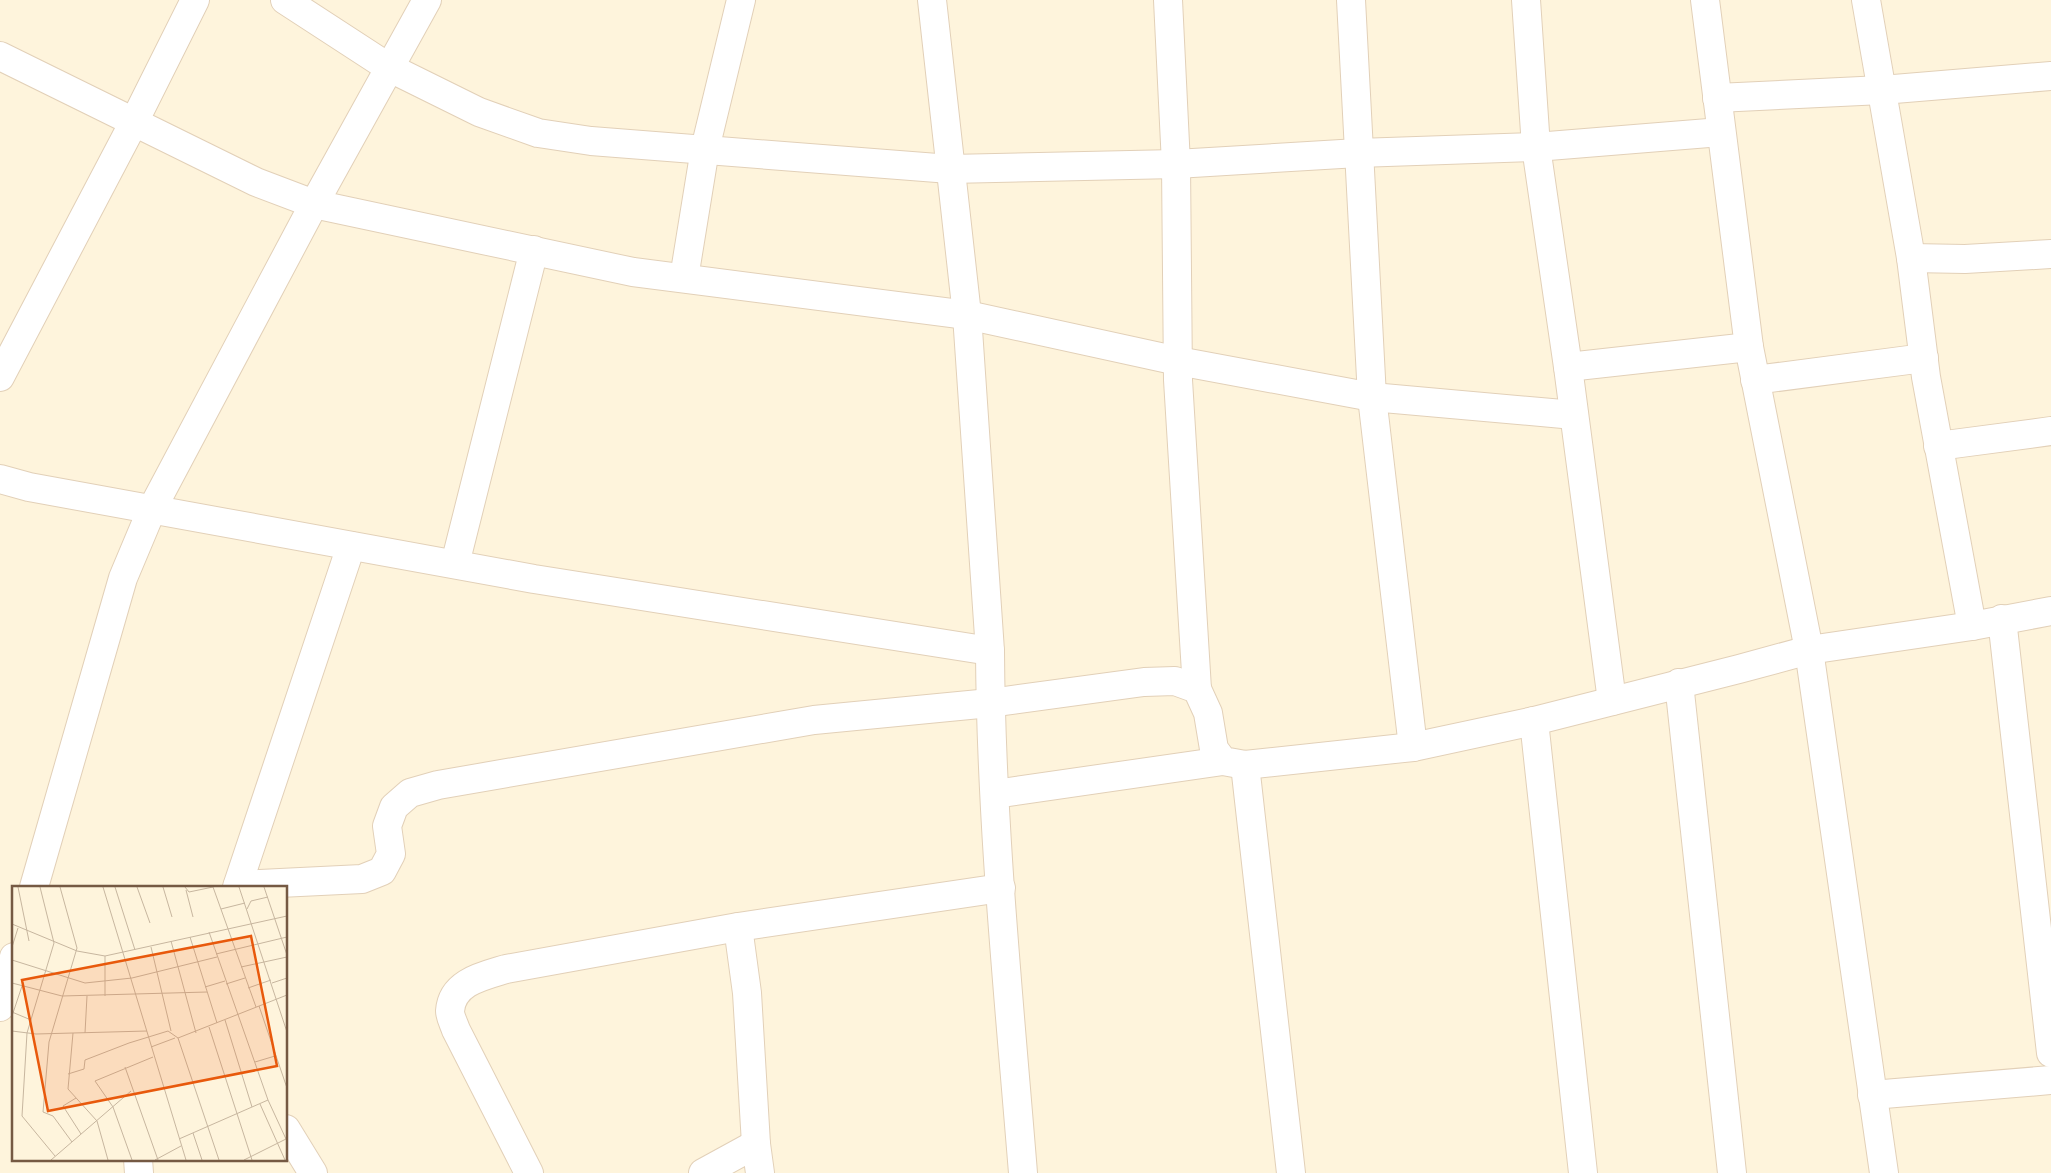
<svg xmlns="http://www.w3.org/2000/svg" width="2051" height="1173" font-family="Montserrat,sans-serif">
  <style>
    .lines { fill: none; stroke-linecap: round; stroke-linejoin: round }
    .minor-casing { stroke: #e2d0b8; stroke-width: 30 }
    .minor { stroke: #fff; stroke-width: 28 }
    .inset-road { fill: none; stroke: #c7b69f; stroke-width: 1 }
    .view { fill: #e8590c; fill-opacity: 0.15; stroke: #e8590c; stroke-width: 2.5 }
    .inset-edge { fill: none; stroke: #755943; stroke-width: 2.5 }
  </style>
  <rect width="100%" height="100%" fill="#fef4dc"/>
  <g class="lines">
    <defs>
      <g id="minor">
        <path d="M285 0 388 67 479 112 538 133 591 141 950 169 1176 164 1358 153 1536 147 1721 132"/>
        <path d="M932 0 967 315 990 651C991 825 1009 999 1023 1173"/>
        <path d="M1168 0 1176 164 1178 380 1197 689"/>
        <path d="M1351 0 1372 397 1413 747"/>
        <path d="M1526 0 1536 147 1568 367 1612 701"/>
        <path d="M1705 0 1749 347 1809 650 1884 1173"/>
        <path d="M1866 0 1911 258 1926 377 1972 626"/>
        <path d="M0 56 256 182 314 204 633 272 967 315 1178 361 1372 397 1574 415"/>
        <path d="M1717 98 1882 90 2051 76"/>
        <path d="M1911 258 1965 259 2051 254"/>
        <path d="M684 278 705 149 741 0"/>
        <path d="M1568 367 1749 347"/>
        <path d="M0 377 134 122 195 0"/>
        <path d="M1755 380 1924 358"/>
        <path d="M1938 446 2051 431"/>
        <path d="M0 479 29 487 534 579 990 651"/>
        <path d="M455 564 534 250"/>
        <path d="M2002 619 2051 1053"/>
        <path d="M1679 683 1732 1173"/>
        <path d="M1534 721 1583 1173"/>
        <path d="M1245 765 1291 1173"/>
        <path d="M995 794 1223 761"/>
        <path d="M238 885 362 879 382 871 391 854 387 826 394 807 410 793 438 785 814 720 990 703 1144 682 1175 681 1197 689 1208 713 1214 749 1223 761 1245 765 1413 747 1534 721 1739 669 1809 650 1972 626 2051 611"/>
        <path d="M34 887 123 578 152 509 314 204 427 0"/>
        <path d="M237 887 351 546"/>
        <path d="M738 927 747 993 756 1144 760 1173"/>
        <path d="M0 1007 14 957"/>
        <path d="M1872 1095 2051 1080"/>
        <path d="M286 1129 313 1173"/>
        <path d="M138 1159 139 1173"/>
        <path d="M529 1173 456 1030C454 1024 450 1017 450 1011 452 982 483 976 506 969L738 927 1001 888"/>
        <path d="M703 1173 756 1144"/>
      </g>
    </defs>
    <use href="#minor" class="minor-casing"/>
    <use href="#minor" class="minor"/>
  </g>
  <g transform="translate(12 886)">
    <rect width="275" height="275" fill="#fef4dc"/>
    <path class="inset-road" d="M6 1 17 55M28 1 42 57 15 147 10 230 43 270M48 1 65 62 37 156 31 226 41 230 60 256M91 1 174 274M103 1 123 64M125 1 138 37M151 1 160 31M173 1 177 6 201 1M201 1 244 121M227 1 275 146M252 1 275 69M174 4 181 31M209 23 233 17M235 23 239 15 256 11M0 38 65 65 93 70 275 30M197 46 256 214 274 253M178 51 205 137M159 55 184 147M0 61 6 42M139 61 159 145M204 68 275 51M0 74 73 97 120 92 205 71M229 81 275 71M0 97 50 110 195 106M260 97 275 92M214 98 233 92M193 101 213 95M236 102 259 94M93 110V70M247 120 275 202M0 126 19 134M0 130 10 100M213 134 240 221M197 141 240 274M0 145 24 148 135 145M61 147 56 203 85 235 96 274M73 147 75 110M166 152 207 274M139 161 163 152M243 176 263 170M113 181 146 274M56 188 72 183 73 174 117 157 156 145 166 152 275 109M64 212 51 220 69 248M248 218 273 274M181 247 190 274M167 253 256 214M39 274 119 205M120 274 101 221 83 195 141 171M143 274 169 260M232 274 274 253"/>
    <path class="view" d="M239 50 265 180 36 225 10 94Z"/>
    <rect width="275" height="275" class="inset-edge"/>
  </g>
</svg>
